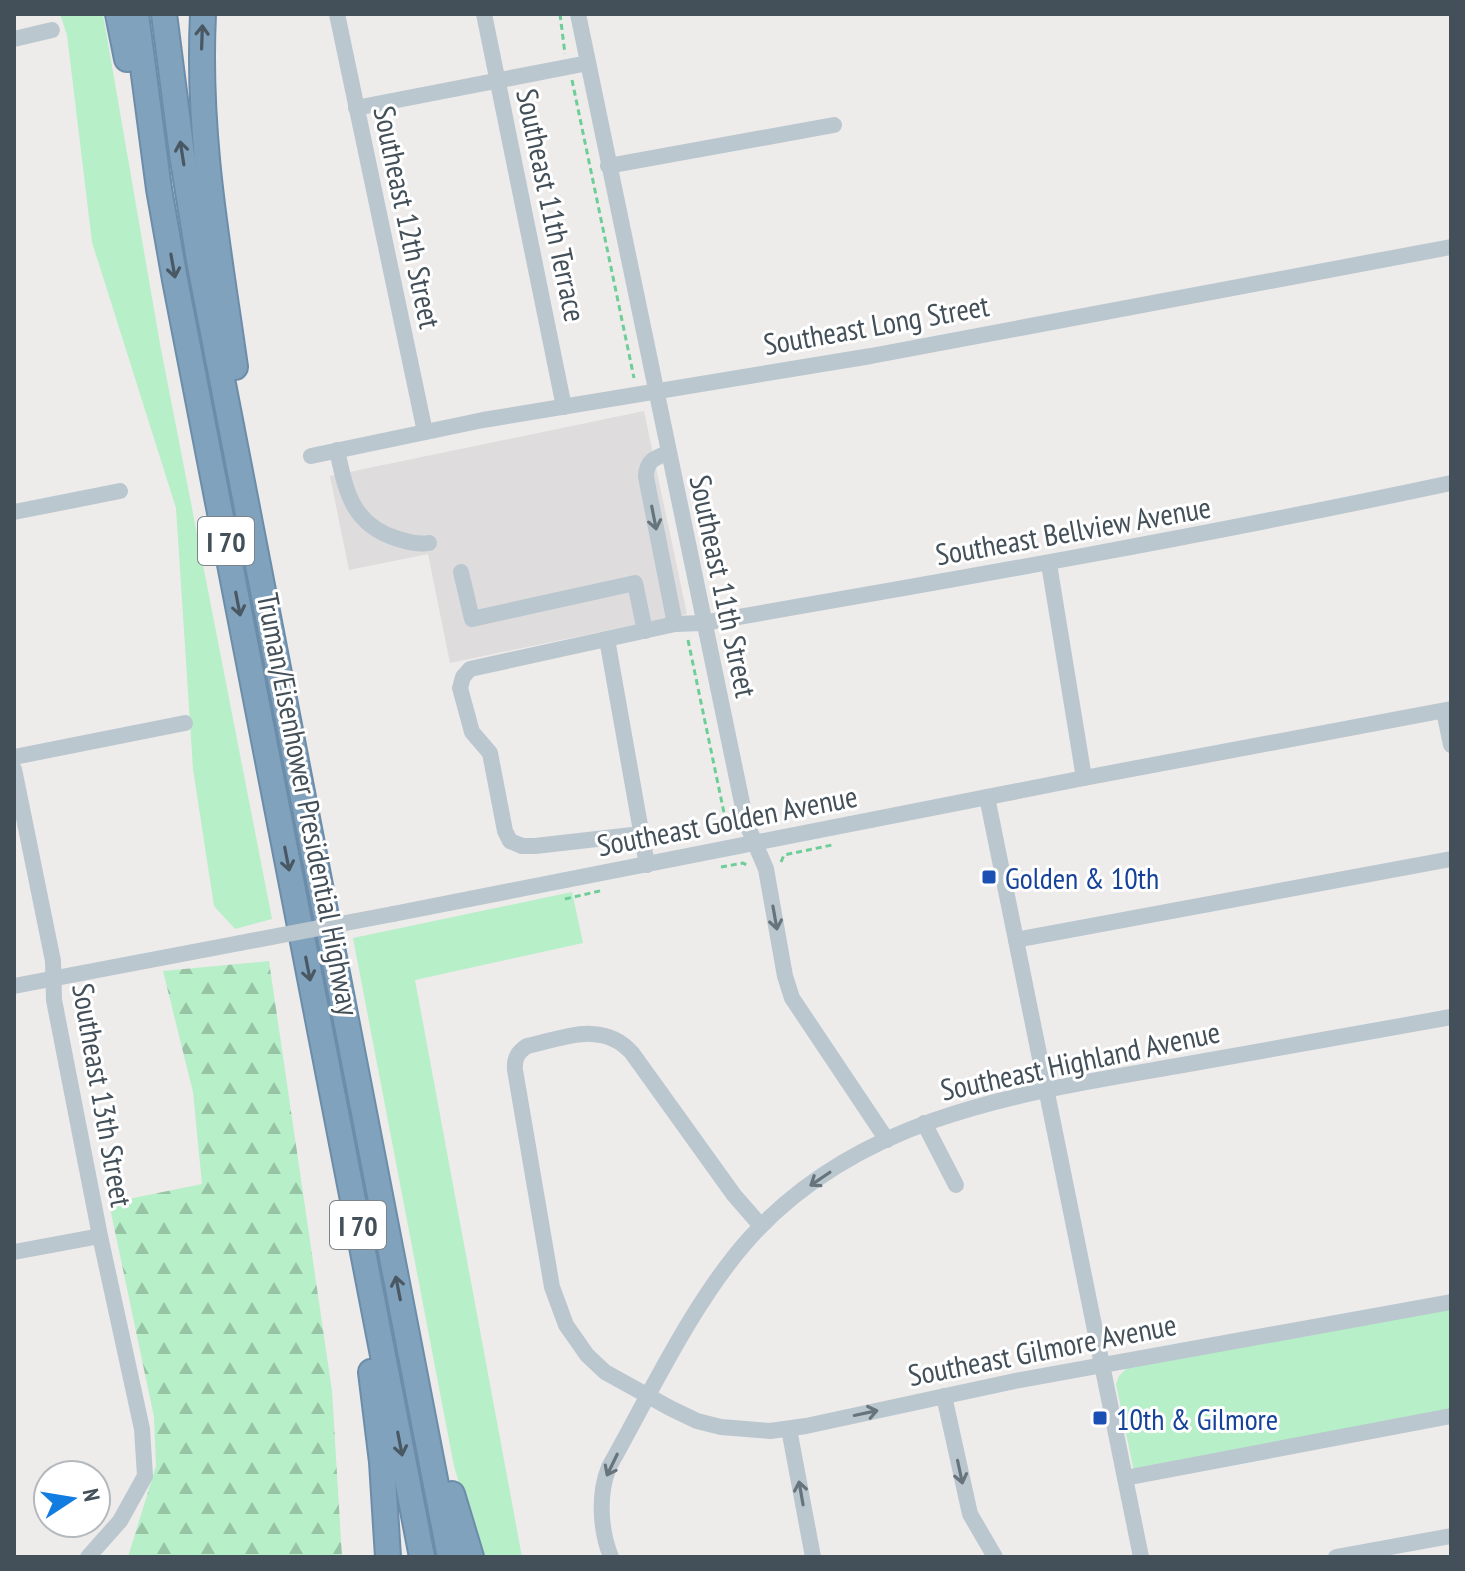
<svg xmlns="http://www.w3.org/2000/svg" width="1465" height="1571" font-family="'PT Sans Narrow',sans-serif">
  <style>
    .education { fill: #dfdcdd }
    .grass { fill: #b6efc8 }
    .forest { fill: url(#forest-firs) }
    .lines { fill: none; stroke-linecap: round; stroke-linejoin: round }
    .highway-casing { stroke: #6c8da9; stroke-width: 28 }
    .path { stroke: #6ece97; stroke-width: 3; stroke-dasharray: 6 4; stroke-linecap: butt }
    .minor { stroke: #bbc7cf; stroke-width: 16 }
    .highway { stroke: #80a2bd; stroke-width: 24 }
    .minor-bridge { stroke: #bbc7cf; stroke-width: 16 }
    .oneway { stroke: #495863 }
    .oneway2 { stroke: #67747c }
    .transit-dot { fill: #1a4fb4; stroke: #fff; stroke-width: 3 }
    .labels { text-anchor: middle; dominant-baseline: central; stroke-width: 6; stroke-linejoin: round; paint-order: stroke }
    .shield { fill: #fff; stroke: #7b848b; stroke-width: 2 }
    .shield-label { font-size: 28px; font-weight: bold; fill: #435059 }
    .street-label { font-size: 30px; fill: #435059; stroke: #fff }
    .transit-label { font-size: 30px; fill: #164399; stroke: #fff; text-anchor: start }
  </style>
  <defs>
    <pattern id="forest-firs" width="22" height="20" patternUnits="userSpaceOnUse" patternTransform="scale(2)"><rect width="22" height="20" fill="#b6efc8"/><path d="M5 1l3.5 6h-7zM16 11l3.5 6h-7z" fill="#96c4a5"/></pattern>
  </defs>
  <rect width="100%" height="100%" fill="#eeebeb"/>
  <path class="education" d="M644 411 687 614 450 663 428 554 349 570 330 476Z"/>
  <g class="grass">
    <path d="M60 14H103L160 344 272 919 235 929 214 906 193 769 176 508 92 242 67 35Z"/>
    <path d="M572 892 583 943 415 980 522 1557H481L454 1466 353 938Z"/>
    <path d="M1451 1307V1415L1134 1472 1116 1384 1119 1376 1128 1367Z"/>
  </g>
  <path class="forest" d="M269 961 332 1391 342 1557H128L156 1466 154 1417 109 1203 202 1184 193 1092 163 971Z"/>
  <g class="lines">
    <defs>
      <g id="highway">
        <path d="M118 14 127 59"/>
        <path d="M136 14 159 189 175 280 422 1557"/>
        <path d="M164 14 182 154 199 260 450 1557"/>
        <path d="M203 14C197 138 218 246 235 367"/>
        <path d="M371 1372 382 1462 388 1557"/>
        <path d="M452 1494 471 1557"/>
      </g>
    </defs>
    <use href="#highway" class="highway-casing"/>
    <g class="path">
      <path d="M560 14 565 54"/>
      <path d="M572 80 634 378"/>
      <path d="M688 640 728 832"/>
      <path d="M781 862 784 855 832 845"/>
      <path d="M721 867 743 863 748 866"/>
      <path d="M565 899 604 890"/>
    </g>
    <g class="minor">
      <path d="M337 14 425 432"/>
      <path d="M484 14 564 407"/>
      <path d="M578 14 746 822 766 869 785 976 792 998 887 1140"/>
      <path d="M14 39 52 30"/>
      <path d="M356 108 588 63"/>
      <path d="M608 166 834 125"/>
      <path d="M337 450C346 492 352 525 398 539 408 542 419 545 429 543"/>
      <path d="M668 453C654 458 646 461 646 477L675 624"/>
      <path d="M311 456 483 420 871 356 1451 247"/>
      <path d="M14 512 120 491"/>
      <path d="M1049 564 1084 778"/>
      <path d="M461 572 472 619 635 583 645 631"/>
      <path d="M607 639 647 865"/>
      <path d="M1444 711 1451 745"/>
      <path d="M14 757 185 723"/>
      <path d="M14 769 53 961 54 1000 100 1236 142 1429 145 1476 120 1521 88 1557"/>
      <path d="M987 797 1141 1557"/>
      <path d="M641 834 535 846H522L510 841 505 831 490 753 472 732 460 688 463 677 470 669 675 624 703 623C954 580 1203 536 1451 483"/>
      <path d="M393 914 1084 778 1451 709"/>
      <path d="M1016 940 1451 859"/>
      <path d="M14 986 240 943"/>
      <path d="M924 1123 956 1185"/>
      <path d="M761 1226 734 1195 632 1053C603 1020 564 1038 527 1046 518 1052 514 1058 515 1070L552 1287 566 1325 587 1355 605 1372 670 1408 697 1421 721 1427 770 1431 806 1426 1015 1381 1451 1302"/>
      <path d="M14 1252 100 1236"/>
      <path d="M944 1396 970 1514 995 1557"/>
      <path d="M789 1429 813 1557"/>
      <path d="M1125 1478 1451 1416"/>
      <path d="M611 1557C600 1530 598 1494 609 1467 650 1394 693 1302 748 1240 859 1115 1022 1093 1177 1066 1268 1050 1360 1033 1451 1017"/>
      <path d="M1336 1557 1451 1536"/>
    </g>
    <use href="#highway" class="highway"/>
    <path class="minor-bridge" d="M240 943 393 914"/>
  </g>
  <defs><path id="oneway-shaft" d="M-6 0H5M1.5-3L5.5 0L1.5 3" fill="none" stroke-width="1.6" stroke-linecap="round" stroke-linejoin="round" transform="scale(2)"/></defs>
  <g class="oneway">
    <use href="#oneway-shaft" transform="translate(202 37) rotate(-88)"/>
    <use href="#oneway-shaft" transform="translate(182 153) rotate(-99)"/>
    <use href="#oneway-shaft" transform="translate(173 266) rotate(80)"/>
    <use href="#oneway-shaft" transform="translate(238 604) rotate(79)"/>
    <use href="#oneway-shaft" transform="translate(287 859) rotate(79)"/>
    <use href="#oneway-shaft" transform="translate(308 969) rotate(79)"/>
    <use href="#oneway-shaft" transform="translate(398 1288) rotate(-101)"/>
    <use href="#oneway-shaft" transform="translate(400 1444) rotate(79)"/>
  </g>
  <g class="oneway2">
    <use href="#oneway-shaft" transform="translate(654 518) rotate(79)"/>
    <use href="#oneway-shaft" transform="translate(775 918) rotate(80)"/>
    <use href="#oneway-shaft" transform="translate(820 1179) rotate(146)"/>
    <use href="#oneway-shaft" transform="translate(866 1413) rotate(-12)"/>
    <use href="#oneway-shaft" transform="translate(612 1465) rotate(116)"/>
    <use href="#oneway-shaft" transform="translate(960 1472) rotate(78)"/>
    <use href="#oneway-shaft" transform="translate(801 1493) rotate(-100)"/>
  </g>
  <g class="transit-dot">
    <rect x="981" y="869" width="16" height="16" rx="4"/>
    <rect x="1092" y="1410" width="16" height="16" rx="4"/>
  </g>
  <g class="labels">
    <g class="shield">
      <rect x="198" y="517" width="56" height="48" rx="6"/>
      <rect x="330" y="1201" width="56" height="48" rx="6"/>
    </g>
    <g class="shield-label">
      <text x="226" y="541">I 70</text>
      <text x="358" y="1225">I 70</text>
    </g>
    <g class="street-label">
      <text transform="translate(552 205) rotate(78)">Southeast 11th Terrace</text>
      <text transform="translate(408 217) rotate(78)">Southeast 12th Street</text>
      <text transform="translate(876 324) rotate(-10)">Southeast Long Street</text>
      <text transform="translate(1073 530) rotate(-10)">Southeast Bellview Avenue</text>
      <text transform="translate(724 586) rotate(78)">Southeast 11th Street</text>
      <text transform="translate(309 804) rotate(79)">Truman/Eisenhower Presidential Highway</text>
      <text transform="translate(727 820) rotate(-11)">Southeast Golden Avenue</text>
      <text transform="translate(1080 1060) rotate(-12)">Southeast Highland Avenue</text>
      <text transform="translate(103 1095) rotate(80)">Southeast 13th Street</text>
      <text transform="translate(1042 1349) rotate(-11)">Southeast Gilmore Avenue</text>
    </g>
    <g class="transit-label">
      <text x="1005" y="877">Golden &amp; 10th</text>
      <text x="1116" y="1418">10th &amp; Gilmore</text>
    </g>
  </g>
  <rect width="1465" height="1571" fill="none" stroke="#435059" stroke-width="32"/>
  <g transform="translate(72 1499) rotate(78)"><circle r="38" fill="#ffffff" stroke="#b4b9bd" stroke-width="2"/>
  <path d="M0-6L14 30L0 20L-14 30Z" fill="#137ce1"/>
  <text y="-12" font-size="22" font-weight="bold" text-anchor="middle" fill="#435059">N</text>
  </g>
</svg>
